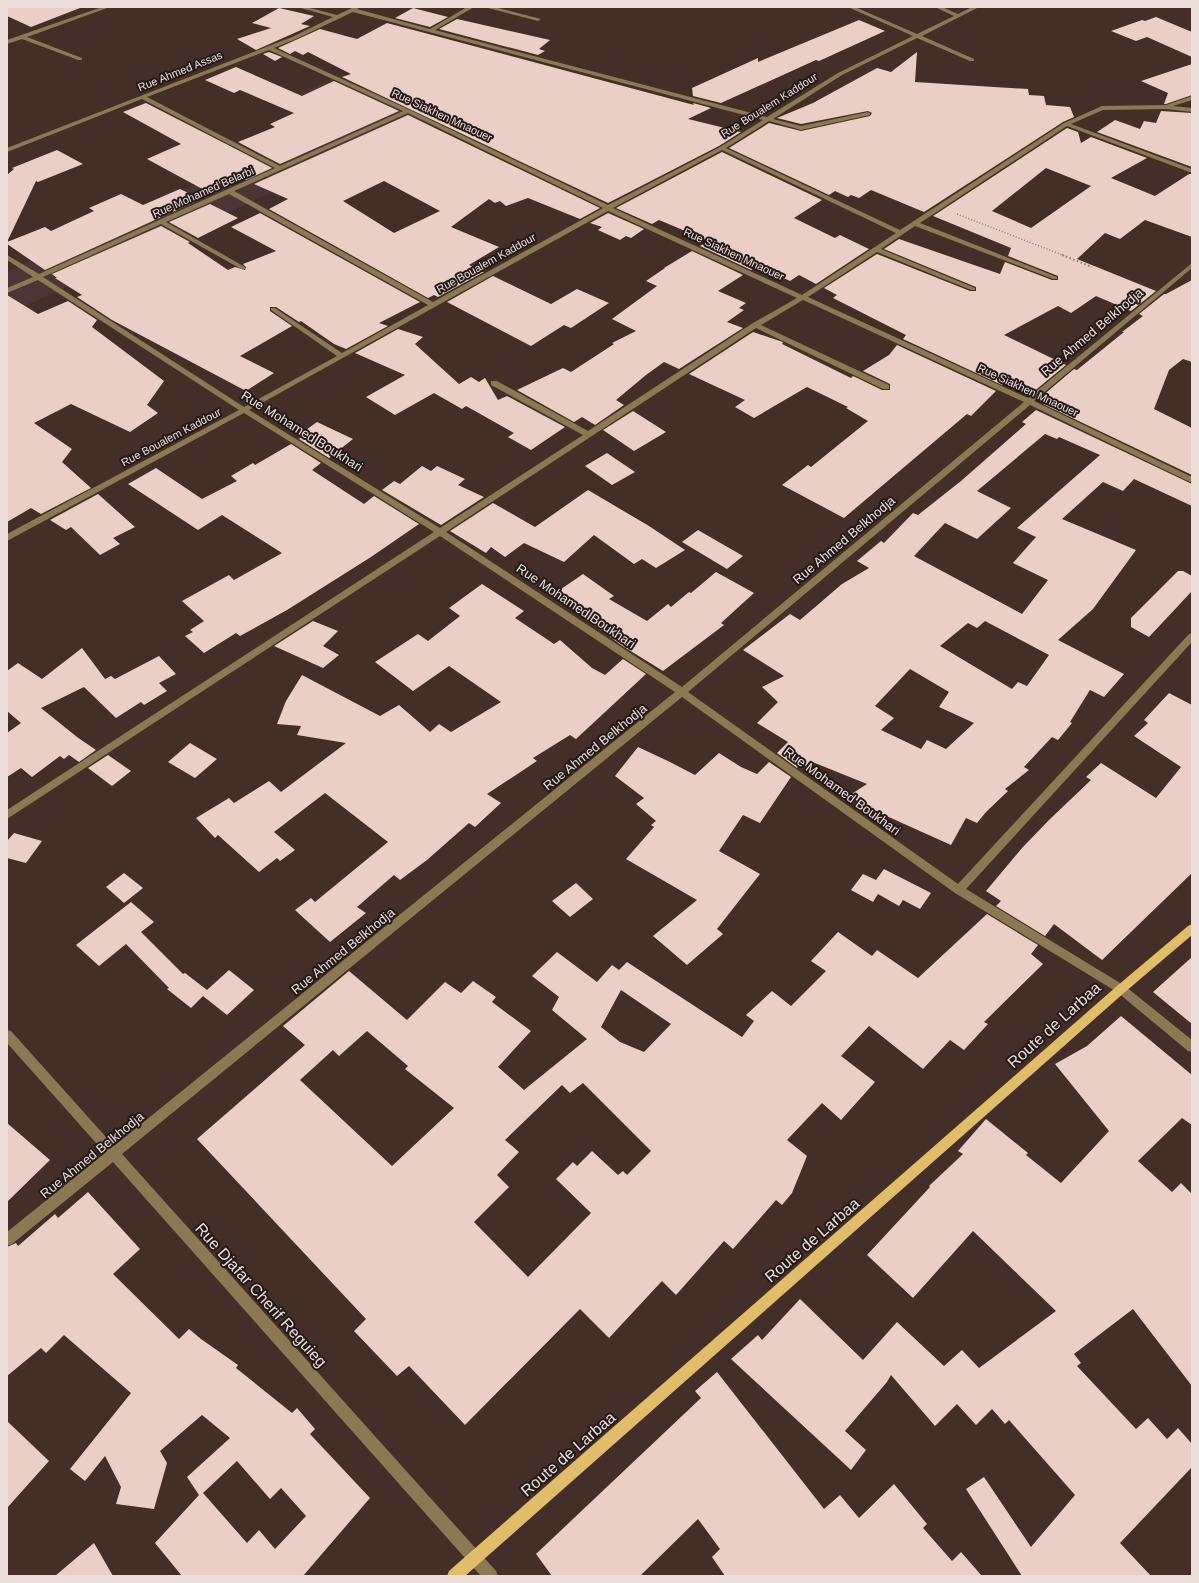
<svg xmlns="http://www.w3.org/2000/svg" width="1199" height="1583" font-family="Helvetica,sans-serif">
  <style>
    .commercial { fill: #4b3635 }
    .building { fill: #e9cfc5; fill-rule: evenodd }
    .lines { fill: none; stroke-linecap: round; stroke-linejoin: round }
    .path-far1 { stroke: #8f7e78; stroke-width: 1.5; stroke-dasharray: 1 2; stroke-linecap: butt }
    .path { stroke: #8f7e78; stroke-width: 2; stroke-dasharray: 1.5 2.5; stroke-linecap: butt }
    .minor { fill: #8a7953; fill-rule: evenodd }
    .major { fill: #dfbd6b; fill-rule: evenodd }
    .labels { text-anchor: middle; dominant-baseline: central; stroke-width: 4; stroke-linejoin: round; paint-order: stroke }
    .far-street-label { font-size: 11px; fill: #ecdfda; stroke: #231916 }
    .street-label { font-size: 13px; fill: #ecdfda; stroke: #231916 }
    .near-street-label { font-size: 16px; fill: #ecdfda; stroke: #231916 }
  </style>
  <rect width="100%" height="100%" fill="#432f27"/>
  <path class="commercial" d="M410 70 483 95 7 314V272L345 117 300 93 331 80 362 93Z"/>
  <g class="building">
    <path d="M7 7H80V8L31 27 7 16Z"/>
    <path d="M279 8 314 16 301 24 310 26 256 50 237 39 271 28 252 23Z"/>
    <path d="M413 8 448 17 430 27 395 18Z"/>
    <path d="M1156 17 1192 32V57L1147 37 1136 41 1111 31 1142 20 1145 21Z"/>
    <path d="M457 19 550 40 539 49 545 51 538 55 439 29Z"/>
    <path d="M859 20 885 31 819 61 816 60 721 103 693 96 692 88 758 58V62Z"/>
    <path d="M387 23 694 105 693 103 711 108 688 119 741 132 719 146 608 203 342 77 351 74 308 52 303 55 295 51 290 54 278 48 320 29 357 39Z"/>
    <path d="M269 52 282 57 275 61 263 54Z"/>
    <path d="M917 52 915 82 1028 89 1029 95 1044 96 1046 105 1070 107 1074 117 1063 122 924 212 871 190 859 198 851 195 848 197 835 191 829 195 729 148 769 123 801 131 870 116 872 113 868 111 801 124 777 118 813 103 877 68 891 72Z"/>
    <path d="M1192 64V95L1166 104H1164L1168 93 1141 81Z"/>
    <path d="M236 67 302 96 334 81 399 111 280 164 238 142 275 127 270 124 294 113 240 90 234 93 205 80Z"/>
    <path d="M146 103 230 146 272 168 246 180 238 176 206 191 147 159 181 144 123 112Z"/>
    <path d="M1161 111 1192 113V167L1097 132 1115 120 1140 129 1144 121 1156 123Z"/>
    <path d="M408 115 600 208 580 219 528 198 506 206 500 201 495 203 489 199 451 227 499 247 469 265 484 272 438 297 434 295 428 298 269 209 288 199 254 184ZM384 181 440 211 394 233 343 201Z"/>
    <path d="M1067 128 1078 132 1081 143 1091 137 1147 158 1111 178 1155 196 1189 174H1192V237L1145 220 1120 239 1105 233 1077 259 1156 291 1131 311 1096 296 1071 313 1058 306 1004 335 1066 365 1032 393 1005 381 1002 385 903 339 906 335 833 298 837 295 824 288 877 254 970 291H976V287L884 249 899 239 1000 274 1005 262 1052 280H1058V276L1008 256 1011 248 933 216ZM1046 168 1091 186 1031 228 992 211Z"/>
    <path d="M57 150 83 164 38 182 36 181 7 242 45 227 51 231 94 211 89 208 121 194 143 205 180 189 201 199 45 270 7 244V175L14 169 12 168Z"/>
    <path d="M722 152 822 200 794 218 835 238 840 235 869 249 816 284 799 275 790 281 758 266 751 270 700 246 709 241 659 220 652 224 616 208Z"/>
    <path d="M210 204 238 218 198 238 169 222Z"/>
    <path d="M260 213 420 302 379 323 388 326 346 349 334 344 301 321 299 322 276 307H270V311L292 326 240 356 274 373 246 391 112 320 77 297 82 295 55 278H57L52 274 161 226 190 242 188 243 228 270 235 267 245 270 246 267 243 264 276 251 231 227Z"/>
    <path d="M608 213 644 229 631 238 626 236 620 240 598 230 602 227 590 223Z"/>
    <path d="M692 251 743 275 718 291 746 303 739 308 744 310 727 322 743 328 679 369 664 362 646 375 616 400 624 405 595 425 582 417 574 422 517 390 563 368 571 372 614 344 612 343 636 331 612 319 657 286 646 281 665 268H664Z"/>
    <path d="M493 276 551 304 577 289 609 303 571 328 564 325 531 346 447 302Z"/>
    <path d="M1192 280V362L1183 359 1169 370 1154 409 1192 428V475L1043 404 1047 400 1041 397 1074 369 1077 370 1124 332H1122L1143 316 1139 314 1164 294H1166Z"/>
    <path d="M7 295 38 314 68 301 97 320 92 327 164 381 147 405 158 413 130 432 71 404 34 423 72 449 62 462 91 488 41 514 31 508 7 522Z"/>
    <path d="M398 329 423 337 415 344 459 384 471 377 479 382 485 378 498 400 507 396 565 427 531 450 508 437 514 433 466 406 462 409 434 393 395 415 366 397 405 375 355 353Z"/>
    <path d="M753 332 783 342 782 344 851 378 853 376 882 390H890V384L863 371 889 355 897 345 996 391 971 416 967 414 844 518 782 485 808 465 811 467 868 421 846 408 848 407 807 387 754 418 735 407 745 400 689 374Z"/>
    <path d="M1036 410 1192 484V506L1134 479 1123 491 1103 482 1062 519 1136 550 1093 609 1058 640 1124 674 1104 697 1090 690 1070 722 1072 723 1058 740 1052 737 1024 767 1029 770 1005 789 1008 791 986 812 977 823 966 818 951 845 882 814 877 818 850 795 867 784 810 761 806 766 801 763 797 768 777 753 788 742 757 723 778 702 762 687 784 676 743 650 790 614 800 620 842 584 869 568 857 561 881 541 884 543 913 513 918 515 961 481 1026 424 1022 422ZM1045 434 1057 439 1059 437 1100 455 1017 528 1036 537 1013 563 1048 580 1022 614 914 556 945 523 977 539 1011 508 977 491ZM985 621 1049 655 1027 686 1018 682 1012 689 940 646 968 623 977 628ZM910 669 949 692 939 707 974 723 946 749 927 740 921 749 881 730 894 718 875 706Z"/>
    <path d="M633 411 666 432 634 451 603 430Z"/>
    <path d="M317 422 353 439 329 458 299 439 302 437 299 435Z"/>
    <path d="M291 444 321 463 312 470 364 504 374 496 419 524 371 557 287 610 240 636 236 633 204 653 185 636 193 632 190 630 204 621 182 601 229 575 234 580 282 553 222 515 198 530 128 484 156 468 202 499 237 481 231 476 253 463 255 465Z"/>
    <path d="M607 453 635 472 612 485 585 466Z"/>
    <path d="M422 466 431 471 437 466 465 479 458 485 484 497 441 525 382 490 394 481 400 484Z"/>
    <path d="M588 490 649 526 685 550 656 568 642 559 634 564 594 535 564 562 524 543 505 557 491 547 486 553 450 531 493 503 535 527Z"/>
    <path d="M98 494 135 527 113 538 120 544 100 555 71 527 66 530 50 520Z"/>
    <path d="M698 530 743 556 727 569 682 542Z"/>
    <path d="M1178 571H1183L1192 576V591L1149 637 1131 627V618Z"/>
    <path d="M716 572 754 593 721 623 724 625 663 671 621 645 554 594 583 574 614 596 609 599 647 621 668 604 671 607 689 592 691 593Z"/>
    <path d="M482 584 524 611 515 618 554 644 560 640 592 668 605 675 623 659 646 674 576 739 570 735 533 758 537 761 487 794 501 803 475 827 469 823 427 860 400 880 394 875 357 907 366 913 330 942 295 910 311 898 315 902 388 842 325 793 274 832 295 850 280 861 277 858 259 872 218 835 215 838 196 818 229 798 234 803 269 781 281 792 346 743 297 735 301 726 277 724 286 701 302 675 380 716 399 705 430 732 439 724 451 732 501 702 449 666 413 691 375 662 418 634 428 641 460 616 449 608Z"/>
    <path d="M313 621 338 631 323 646 339 655 323 668 274 646Z"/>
    <path d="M82 648 105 679 111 676 115 679 159 656 176 674 159 683 167 691 144 705 141 702 116 718 84 687 41 708 77 737 96 750 79 762 69 755 64 759 60 756 32 777 21 768 7 777V733L21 723 7 711V671L18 663 42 679Z"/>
    <path d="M1169 693 1192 705V873L1102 960 1054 924 1045 936 996 906 1001 901 986 891 1022 848 1049 820 1091 780 1086 777 1101 763 1156 798 1181 767 1134 736 1148 723 1144 720Z"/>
    <path d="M190 743 217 759 195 778 168 762Z"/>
    <path d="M638 747 670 762 695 775 719 753 741 767 757 774 769 762 791 777 760 823 743 815 719 851 760 874 717 929 723 934 687 965 653 936 697 900 626 859 654 827 651 825 656 821 636 804 644 798 615 776Z"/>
    <path d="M108 755 131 771 112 786 88 768Z"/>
    <path d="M14 833 42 841 26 863 7 858V841Z"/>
    <path d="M884 869 931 893 920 909 903 900 899 906 878 894 873 902 851 890 863 874 876 880Z"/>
    <path d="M124 873 143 888 124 903 106 887Z"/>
    <path d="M576 883 593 899 570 917 552 901Z"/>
    <path d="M131 902 154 922 141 932 183 974 185 973 207 990 229 970 254 990 227 1015 203 996 191 1008 167 989 169 988 126 944 99 966 76 945Z"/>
    <path d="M987 914 1038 945 1031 954 1043 964 984 1022 988 1024 964 1050 950 1040 923 1069 869 1026 841 1056 875 1082 841 1120 822 1103 787 1140 807 1156 792 1193 782 1205 776 1200 733 1249 724 1241 676 1295 662 1281 609 1338 580 1309 465 1425 409 1366 397 1376 354 1331 366 1319 197 1139 305 1045 283 1026 349 971 407 1020 445 982 461 993 473 981 496 997 492 1002 531 1031 498 1067 524 1090 587 1039 552 1010 559 997 532 976 557 952 597 982 612 965 619 970 627 962 742 1037 754 1021 746 1015 772 991 791 1006 826 971 811 961 838 932 872 956 877 950 918 978ZM621 990 671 1024 644 1052 620 1042 601 1027ZM367 1031 408 1066 405 1069 454 1108 392 1166 300 1080 333 1050 339 1056ZM583 1083 651 1151 627 1175 623 1171 618 1175 592 1151 577 1166 573 1162 556 1179 591 1213 528 1277 474 1222 509 1187 497 1175 519 1152 505 1140 562 1085 570 1093Z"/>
    <path d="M1192 957V1024L1153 992Z"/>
    <path d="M1121 1016 1192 1075V1125L1182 1118 1138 1161 1172 1192 1181 1183 1192 1194V1386L1133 1309 1074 1354 1081 1363 1077 1366 1136 1429 1148 1418 1167 1439 1178 1428 1192 1444V1467L1120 1543 1151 1576H1022L966 1489 984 1477 1031 1547 1075 1495 1009 1420 1005 1424 992 1409 976 1425 957 1404 935 1426 891 1375 887 1382 845 1431 866 1450 851 1470 731 1359 758 1335 762 1340 800 1299 863 1360 897 1322 944 1366 962 1350 979 1368 1056 1311 973 1231 913 1298 867 1255 930 1187 929 1186 963 1154 958 1151 986 1119 1028 1153 1026 1155 1061 1183 1109 1131 1055 1064 1087 1046Z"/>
    <path d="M7 1123 50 1160 7 1202Z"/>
    <path d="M88 1192 140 1249 113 1274 179 1339 189 1329 201 1339 238 1365 236 1368 292 1413 297 1408 315 1429 310 1434 370 1498 303 1576H182L155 1543 199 1495 187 1477 230 1438 202 1415 160 1451 167 1463 154 1509 116 1504 121 1487 105 1456 85 1481 70 1469 131 1393 64 1335 46 1353 41 1348 7 1376V1247L16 1243 18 1246 55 1214 58 1218ZM237 1461 270 1499 281 1488 306 1516 275 1549 259 1530 247 1543 203 1493Z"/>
    <path d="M717 1372 824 1509 840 1495 859 1518 894 1484 927 1524 923 1528 952 1561 961 1552 982 1576H725L712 1557 720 1549 698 1519 640 1576H552L536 1554 701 1398 695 1391Z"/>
    <path d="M7 1421 49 1461 7 1508Z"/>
    <path d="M94 1543 113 1576H55Z"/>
  </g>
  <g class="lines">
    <path class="path-far1" d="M957 214 1065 256"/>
    <path class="path" d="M1062 255 1092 267"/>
    <g class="minor">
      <path d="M102 7H110L27 37 82 58V60H78L22 39 7 44V40Z"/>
      <path d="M297 7H306L337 15 354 7H361L357 9 430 29 467 7H474L435 30 767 117 838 73 913 36 848 7H855L917 34 954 16 935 7H942L958 14 972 7H979L922 36 974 59V61H970L917 38 842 75 773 119 801 126 868 112 870 113V115L801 130 769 121 726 148 900 230 1064 123 1102 106 1166 105 1192 96V100L1173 106 1192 108V112L1166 109 1103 110 1071 124 1192 169V173L1067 126 920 223 1057 277V279H1053L915 226 881 249 975 288V290H971L877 252 808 297 1028 398 1192 263V268L1034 401 1192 477V483L1030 405 688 692 958 884 1189 634 1192 633V642L966 889 1125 986 1192 1040V1052L1188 1051 1117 992 955 893 682 697 122 1154 496 1571 498 1576H481L113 1162 12 1244 7 1246V1232L105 1153 7 1043V1030L11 1031 114 1146 675 692 440 536 7 819V810L434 532 244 413 7 541V534L239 410 38 280 7 293V288L33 277 7 260V255L39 274 275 168 142 99 7 152V148L292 37 333 17ZM353 12 763 120 720 147 608 205 410 110 274 48 296 39ZM269 50 403 111 280 166 147 97ZM408 113 603 208 433 302 234 191ZM722 150 896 233 802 295 613 208ZM229 194 428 305 342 353 275 308H271V310L337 356 244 407 43 277 161 224 241 269H245V267L166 222ZM608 211 797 298 753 323 588 431 497 381H491V385L583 435 440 528 249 410ZM803 300 1024 402 682 687 446 532 756 328 883 389H889V385L761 325Z"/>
      <path d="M484 7H494L541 19 538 21Z"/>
    </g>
    <path class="major" d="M1192 924V935L1125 992 465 1576H447L449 1571 1117 986 1188 926Z"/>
  </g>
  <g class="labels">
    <g class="far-street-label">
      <text transform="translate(180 71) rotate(-22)">Rue Ahmed Assas</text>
      <text transform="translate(769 105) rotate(-32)">Rue Boualem Kaddour</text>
      <text transform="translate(442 115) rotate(25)">Rue Siakhen Mnaouer</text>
      <text transform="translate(203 192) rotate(-24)">Rue Mohamed Belarbi</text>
      <text transform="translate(734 254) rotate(25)">Rue Siakhen Mnaouer</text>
      <text transform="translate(486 263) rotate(-29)">Rue Boualem Kaddour</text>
      <text transform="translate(1028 390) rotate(25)">Rue Siakhen Mnaouer</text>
      <text transform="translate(171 437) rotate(-28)">Rue Boualem Kaddour</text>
    </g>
    <g class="street-label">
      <text transform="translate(1092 332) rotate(-40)">Rue Ahmed Belkhodja</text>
      <text transform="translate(302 431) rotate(32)">Rue Mohamed Boukhari</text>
      <text transform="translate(844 540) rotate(-40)">Rue Ahmed Belkhodja</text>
      <text transform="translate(576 606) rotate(34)">Rue Mohamed Boukhari</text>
      <text transform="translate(595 747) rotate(-39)">Rue Ahmed Belkhodja</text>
      <text transform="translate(842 791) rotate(36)">Rue Mohamed Boukhari</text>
      <text transform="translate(343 951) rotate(-39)">Rue Ahmed Belkhodja</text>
      <text transform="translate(92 1155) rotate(-39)">Rue Ahmed Belkhodja</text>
    </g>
    <g class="near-street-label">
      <text transform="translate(1054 1025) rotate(-42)">Route de Larbaa</text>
      <text transform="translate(812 1240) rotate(-41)">Route de Larbaa</text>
      <text transform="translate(261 1295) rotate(48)">Rue Djafar Cherif Reguieg</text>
      <text transform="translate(568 1454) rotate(-41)">Route de Larbaa</text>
    </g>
  </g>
  <rect width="1199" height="1583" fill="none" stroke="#ecdfda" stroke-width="16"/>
</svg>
